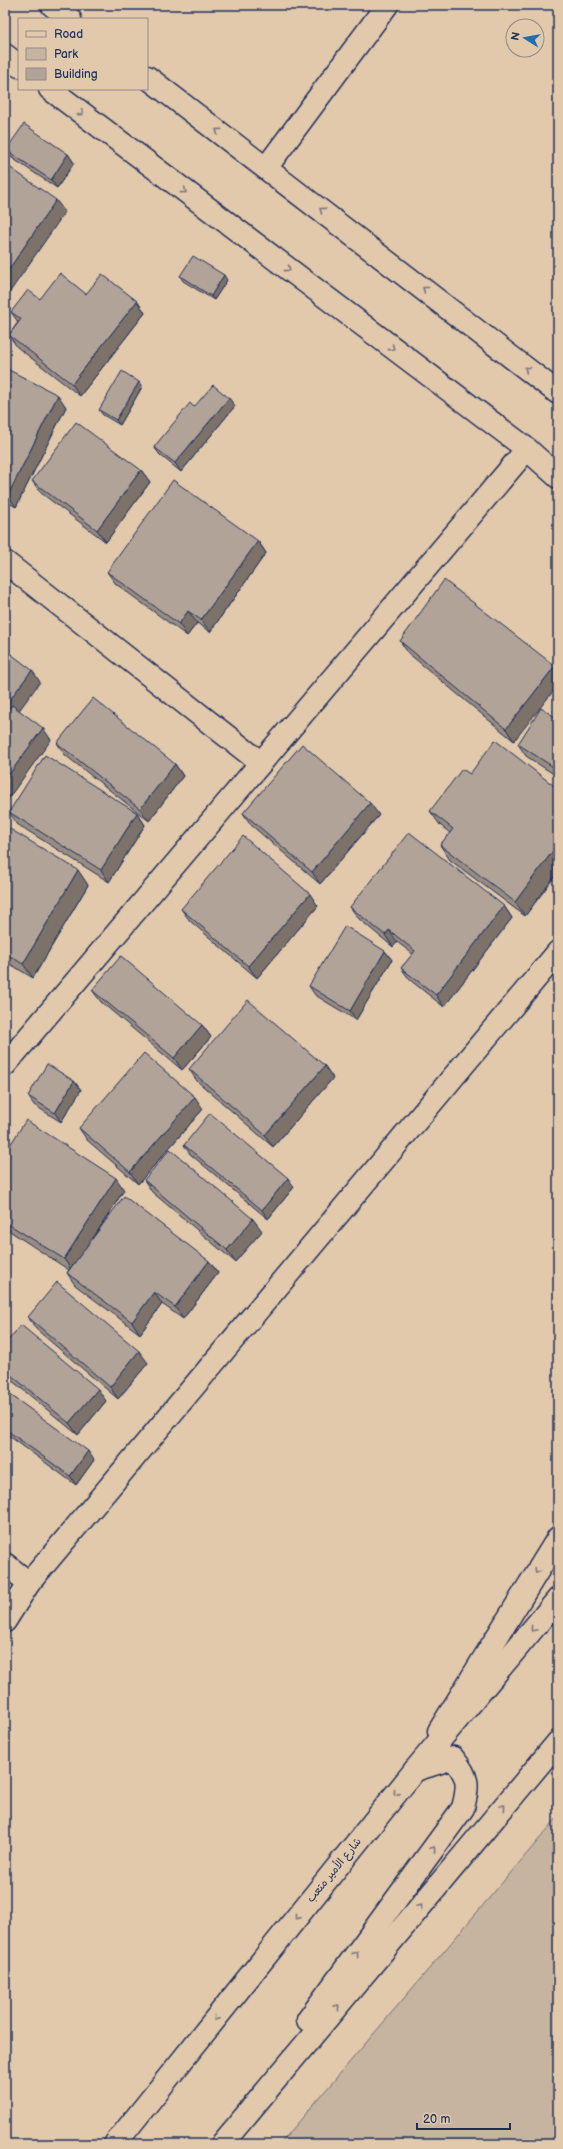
<svg xmlns="http://www.w3.org/2000/svg" width="563" height="2149" font-family="'Balsamiq Sans','Playpen Sans Arabic',sans-serif">
  <style>
    .green { fill: #c6b3a0; stroke: #70717f }
    .lines { fill: none; stroke-linecap: round; stroke-linejoin: round }
    .minor-casing { stroke: #1b2f5e; stroke-width: 25 }
    .primary-casing { stroke: #1b2f5e; stroke-width: 25 }
    .minor { stroke: #e3c9ab; stroke-width: 22 }
    .primary { stroke: #e3c9ab; stroke-width: 22 }
    .wall { fill: #988c83; stroke: #1b2f5e }
    .shaded-wall { fill: #7c726a; stroke: #1b2f5e }
    .building { fill: #b1a398; stroke: #1b2f5e }
    .oneway { stroke: #757481 }
    .labels { text-anchor: middle; dominant-baseline: central; stroke-width: 3; stroke-linejoin: round; paint-order: stroke }
    .street-label { font-size: 11px; fill: #1b2f5e; stroke: #e3c9ab }
  </style>
  <rect width="100%" height="100%" fill="#e3c9ab"/>
  <filter id="ink" filterUnits="userSpaceOnUse"><feTurbulence type="fractalNoise" baseFrequency=".025" numOctaves="2"/><feDisplacementMap in="SourceGraphic" scale="8" xChannelSelector="R" yChannelSelector="G"/><feConvolveMatrix kernelMatrix="1 2 1 2 8 2 1 2 1" color-interpolation-filters="sRGB"/></filter>
  <g filter="url(#ink)">
    <path class="green" d="M558 1817V2144H280Z"/>
    <g class="lines">
      <defs>
        <g id="minor">
          <path d="M52 5 70 19"/>
          <path d="M5 55 19 66"/>
          <path d="M147 77 558 393"/>
          <path d="M50 89 527 449 558 477"/>
          <path d="M266 168 387 5"/>
          <path d="M5 562 261 763"/>
          <path d="M5 1065 527 449"/>
          <path d="M5 1564 29 1583"/>
          <path d="M5 1621 29 1583 558 952"/>
          <path d="M439 1731 558 1538"/>
        </g>
        <g id="primary">
          <path d="M308 2020 463 1808C469 1785 469 1777 453 1758L415 1770"/>
          <path d="M115 2144 415 1770 558 1599"/>
          <path d="M222 2144 558 1742"/>
        </g>
      </defs>
      <use href="#minor" class="minor-casing"/>
      <use href="#primary" class="primary-casing"/>
      <use href="#minor" class="minor"/>
      <use href="#primary" class="primary"/>
    </g>
    <g class="wall">
      <path d="M6 150 68 154 74 163 57 188 12 158Z"/>
      <path d="M180 276 227 280 214 300 183 281Z"/>
      <path d="M86 294 137 301 145 313 80 396 17 347 9 335 18 322 11 312 40 299Z"/>
      <path d="M5 368 66 407 16 507 5 501Z"/>
      <path d="M142 387 120 425 103 415 99 410Z"/>
      <path d="M235 406 181 472 160 455 154 447 194 407Z"/>
      <path d="M141 470 150 482 106 542 41 493 32 481Z"/>
      <path d="M258 541 266 553 210 632 197 623 187 636 116 584 107 572Z"/>
      <path d="M400 641 558 670 514 741 408 653Z"/>
      <path d="M558 719V777L526 756 518 744Z"/>
      <path d="M57 743 175 764 183 776 149 821 65 755Z"/>
      <path d="M470 774 558 789V872L525 916 450 860 440 845 450 833 440 825 430 811Z"/>
      <path d="M9 812 137 813 145 825 109 882 17 824Z"/>
      <path d="M243 813 379 815 320 884 251 825Z"/>
      <path d="M5 826 88 885 33 978 5 961Z"/>
      <path d="M318 906 257 978 190 921 181 909Z"/>
      <path d="M504 906 512 918 444 1007 410 980 401 968 413 954 397 942 393 947 359 919 350 907Z"/>
      <path d="M385 951 392 960 356 1020 315 995 309 986Z"/>
      <path d="M92 990 202 1025 211 1037 182 1070 101 1002Z"/>
      <path d="M189 1069 333 1078 273 1147 197 1081Z"/>
      <path d="M74 1081 81 1090 61 1122 34 1105 28 1096Z"/>
      <path d="M203 1109 138 1184 87 1140 79 1128Z"/>
      <path d="M184 1145 294 1187 268 1219 190 1154Z"/>
      <path d="M5 1153 124 1190 97 1232 209 1261 218 1273 183 1319 162 1304 140 1334 75 1285 67 1273 69 1270 5 1228Z"/>
      <path d="M144 1180 262 1231 235 1262 152 1192Z"/>
      <path d="M28 1317 148 1363 118 1399 36 1329Z"/>
      <path d="M5 1344 106 1401 78 1435 5 1375Z"/>
      <path d="M5 1391 94 1460 76 1485 5 1433Z"/>
    </g>
    <g class="shaded-wall">
      <path d="M5 100 8 104 5 108Z"/>
      <path d="M68 154 74 163 57 188 51 180Z"/>
      <path d="M56 200 65 212 5 299V275Z"/>
      <path d="M224 275 227 280 214 300 211 296Z"/>
      <path d="M137 301 145 313 80 396 72 384Z"/>
      <path d="M139 382 142 387 120 425 116 420Z"/>
      <path d="M58 395 66 407 16 507 8 495Z"/>
      <path d="M229 398 235 406 181 472 175 463Z"/>
      <path d="M141 470 150 482 106 542 97 530Z"/>
      <path d="M258 541 266 553 210 632 201 620Z"/>
      <path d="M188 611 197 623 187 636 179 624Z"/>
      <path d="M555 666 558 670V685L514 741 506 729Z"/>
      <path d="M32 670 40 682 7 727 5 725V706Z"/>
      <path d="M43 728 51 740 5 803V780Z"/>
      <path d="M175 764 183 776 149 821 140 809Z"/>
      <path d="M370 803 379 815 320 884 312 872Z"/>
      <path d="M137 813 145 825 109 882 101 870Z"/>
      <path d="M558 844V872L525 916 515 902Z"/>
      <path d="M78 870 88 885 33 978 23 964Z"/>
      <path d="M310 894 318 906 257 978 248 966Z"/>
      <path d="M504 906 512 918 444 1007 436 995Z"/>
      <path d="M389 930 397 942 393 947 385 935Z"/>
      <path d="M385 951 392 960 356 1020 350 1011Z"/>
      <path d="M202 1025 211 1037 182 1070 174 1058Z"/>
      <path d="M325 1066 333 1078 273 1147 265 1135Z"/>
      <path d="M74 1081 81 1090 61 1122 55 1113Z"/>
      <path d="M195 1097 203 1109 138 1184 130 1172Z"/>
      <path d="M116 1178 124 1190 72 1271 64 1259Z"/>
      <path d="M288 1178 294 1187 268 1219 262 1210Z"/>
      <path d="M253 1219 262 1231 235 1262 227 1250Z"/>
      <path d="M209 1261 218 1273 183 1319 175 1307Z"/>
      <path d="M154 1292 162 1304 140 1334 132 1322Z"/>
      <path d="M139 1351 148 1363 118 1399 110 1387Z"/>
      <path d="M98 1389 106 1401 78 1435 69 1423Z"/>
      <path d="M88 1451 94 1460 76 1485 70 1476Z"/>
    </g>
    <g class="building">
      <path d="M24 124 68 154 51 180 6 150Z"/>
      <path d="M5 164 56 200 5 275Z"/>
      <path d="M193 256 224 275 211 296 180 276Z"/>
      <path d="M60 273 86 294 102 274 137 301 72 384 9 335 21 319 11 312 28 290 40 299Z"/>
      <path d="M5 368 58 395 8 495 5 493Z"/>
      <path d="M122 371 139 382 116 420 99 410Z"/>
      <path d="M213 385 229 398 175 463 154 447 190 403 194 407Z"/>
      <path d="M76 422 141 470 97 530 32 481Z"/>
      <path d="M173 480 258 541 201 620 188 611 179 624 107 572Z"/>
      <path d="M444 580 555 666 506 729 400 641Z"/>
      <path d="M11 654 32 670 5 706V662Z"/>
      <path d="M93 698 175 764 140 809 57 743Z"/>
      <path d="M12 705 43 728 5 780V715Z"/>
      <path d="M541 708 558 719V770L518 744Z"/>
      <path d="M495 740 558 789V844L515 902 440 845 453 829 430 811 462 769 470 774Z"/>
      <path d="M302 744 370 803 312 872 243 813Z"/>
      <path d="M45 755 137 813 101 870 9 812Z"/>
      <path d="M5 826 78 870 23 964 5 953Z"/>
      <path d="M409 832 504 906 436 995 401 968 415 951 389 930 385 935 350 907Z"/>
      <path d="M243 836 310 894 248 966 181 909Z"/>
      <path d="M345 926 385 951 350 1011 309 986Z"/>
      <path d="M121 956 202 1025 174 1058 92 990Z"/>
      <path d="M248 1000 325 1066 265 1135 189 1069Z"/>
      <path d="M144 1053 195 1097 130 1172 79 1128Z"/>
      <path d="M47 1064 74 1081 55 1113 28 1096Z"/>
      <path d="M210 1113 288 1178 262 1210 184 1145Z"/>
      <path d="M26 1120 116 1178 64 1259 5 1222V1153Z"/>
      <path d="M170 1149 253 1219 227 1250 144 1180Z"/>
      <path d="M124 1196 209 1261 175 1307 154 1292 132 1322 67 1273Z"/>
      <path d="M57 1282 139 1351 110 1387 28 1317Z"/>
      <path d="M21 1325 98 1389 69 1423 5 1370V1344Z"/>
      <path d="M5 1391 88 1451 70 1476 5 1429Z"/>
    </g>
    <defs><path id="oneway-chevron" d="M-2-3.5L2.5 0L-2 3.5" fill="none" stroke-width="1.6" stroke-linecap="round" stroke-linejoin="round"/></defs>
    <g class="oneway">
      <use href="#oneway-chevron" transform="translate(81 113) rotate(37)"/>
      <use href="#oneway-chevron" transform="translate(218 131) rotate(-143)"/>
      <use href="#oneway-chevron" transform="translate(184 191) rotate(37)"/>
      <use href="#oneway-chevron" transform="translate(322 210) rotate(-143)"/>
      <use href="#oneway-chevron" transform="translate(288 269) rotate(37)"/>
      <use href="#oneway-chevron" transform="translate(425 289) rotate(-142)"/>
      <use href="#oneway-chevron" transform="translate(392 348) rotate(37)"/>
      <use href="#oneway-chevron" transform="translate(527 369) rotate(-142)"/>
      <use href="#oneway-chevron" transform="translate(537 1571) rotate(122)"/>
      <use href="#oneway-chevron" transform="translate(533 1629) rotate(130)"/>
      <use href="#oneway-chevron" transform="translate(396 1793) rotate(129)"/>
      <use href="#oneway-chevron" transform="translate(503 1807) rotate(-50)"/>
      <use href="#oneway-chevron" transform="translate(433 1849) rotate(-54)"/>
      <use href="#oneway-chevron" transform="translate(420 1907) rotate(-50)"/>
      <use href="#oneway-chevron" transform="translate(297 1917) rotate(129)"/>
      <use href="#oneway-chevron" transform="translate(356 1954) rotate(-54)"/>
      <use href="#oneway-chevron" transform="translate(337 2007) rotate(-50)"/>
      <use href="#oneway-chevron" transform="translate(216 2018) rotate(129)"/>
    </g>
  </g>
  <g class="labels">
    <g class="street-label">
      <text transform="translate(334 1870) rotate(-51)">شارع الأمير متعب</text>
    </g>
  </g>
  <rect width="563" height="2149" fill="none" stroke="#e3c9ab" stroke-width="20"/>
  <rect x="10" y="10" width="543" height="2129" fill="none" stroke="#1b2f5e" stroke-width="1.5" filter="url(#ink)"/>
  <rect x="18" y="18" width="130" height="72" fill="#e3c9ab" stroke="#938b8c"/>
  <rect x="26" y="31" width="20" height="6" fill="#e3c9ab" stroke="#938b8c"/>
  <text x="54" y="38" font-size="12" fill="#1b2f5e">Road</text>
  <rect x="26" y="48" width="20" height="12" fill="#c6b3a0" stroke="#938b8c"/>
  <text x="54" y="58" font-size="12" fill="#1b2f5e">Park</text>
  <rect x="26" y="68" width="20" height="12" fill="#b1a398" stroke="#938b8c"/>
  <text x="54" y="78" font-size="12" fill="#1b2f5e">Building</text>
  <g transform="translate(525 38) rotate(281)"><circle r="19" fill="#e3c9ab" stroke="#938b8c"/>
  <path d="M0-3L7 15L0 10L-7 15Z" fill="#1f6fb2"/>
  <text y="-6" font-size="11" font-weight="bold" text-anchor="middle" fill="#1b2f5e">N</text>
  </g>
  <path d="M417 2123v6h93v-6" fill="none" stroke="#1b2f5e" stroke-width="2"/>
  <text x="423" y="2123" font-size="12" fill="#1b2f5e" stroke="#e3c9ab" stroke-width="3" paint-order="stroke">20 m</text>
</svg>
